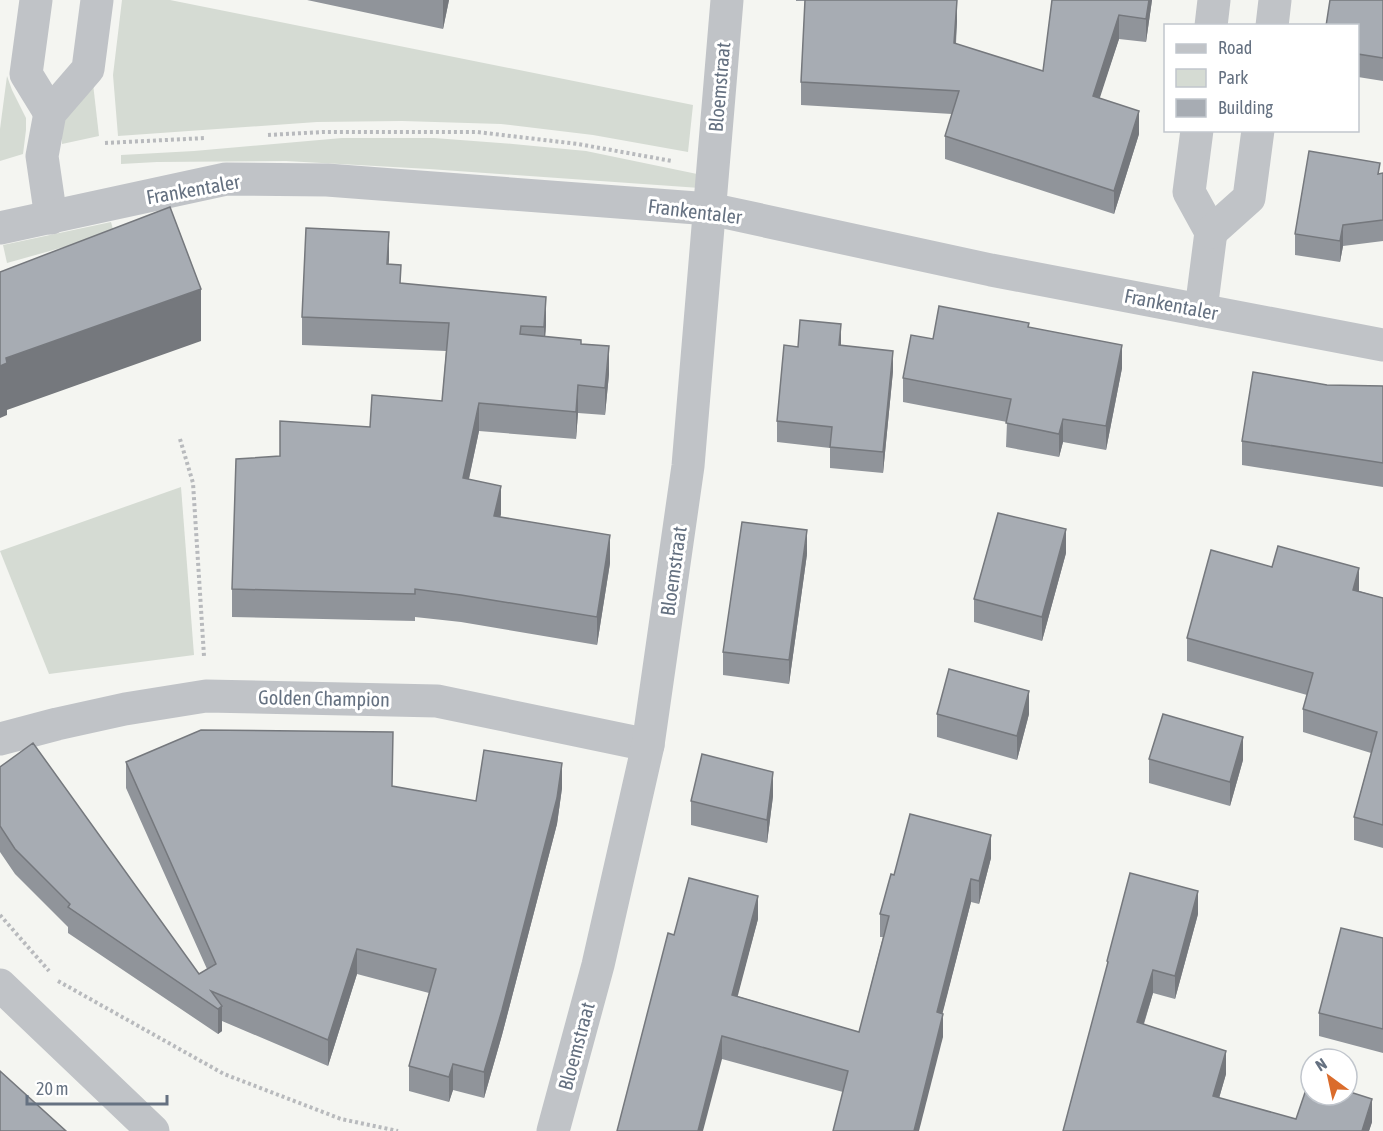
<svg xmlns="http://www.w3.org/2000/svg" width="1383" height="1131" font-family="'Asap Condensed',sans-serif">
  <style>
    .green { fill: #d5dbd3 }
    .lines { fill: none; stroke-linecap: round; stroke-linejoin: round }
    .path { stroke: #b8babd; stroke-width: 4; stroke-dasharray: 3 3; stroke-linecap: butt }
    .street { stroke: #c0c3c7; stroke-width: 33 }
    .wall { fill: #90949a }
    .shaded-wall { fill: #75787d }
    .building { fill: #a7acb3; stroke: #75787d; stroke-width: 1.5 }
    .labels { text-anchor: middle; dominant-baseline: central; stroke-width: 6; stroke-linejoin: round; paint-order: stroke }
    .street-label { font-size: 20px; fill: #657181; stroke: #fff }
  </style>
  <rect width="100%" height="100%" fill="#f4f5f1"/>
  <g class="green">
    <path d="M122 0H170L693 105 688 152 593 135 501 124 402 121 317 122 118 136 113 75Z"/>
    <path d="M92 75 99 136 62 144V125Z"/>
    <path d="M7 76 12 90 26 118V130L23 154 0 161V129Z"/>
    <path d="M342 138H434L513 144 586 151 702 175 700 188 429 169 286 161 157 162 121 164V155L194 151Z"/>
    <path d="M111 222 114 233 7 263 3 245Z"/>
    <path d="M181 487 194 655 49 674 0 551Z"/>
  </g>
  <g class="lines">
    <g class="path">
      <path d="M268 135 323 132H477L578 144 672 161"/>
      <path d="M105 143 206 138"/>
      <path d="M180 439 193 483 204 656"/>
      <path d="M0 915 49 971"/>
      <path d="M58 981 224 1074 341 1119 398 1131"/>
    </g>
    <g class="street">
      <path d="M36 0 26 74 50 113"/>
      <path d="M1211 26 1214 0"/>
      <path d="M1272 26 1275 0"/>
      <path d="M1197 130 1189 192 1211 232 1201 310"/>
      <path d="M51 218 42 156 50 113 88 69 97 0"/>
      <path d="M0 228 226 179 327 180 710 209 991 270 1383 345"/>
      <path d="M1211 232 1249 198 1258 130"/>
      <path d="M0 739 57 724 125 709 206 696 437 701 648 745"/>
      <path d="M0 985 153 1131"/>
      <path d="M553 1131 598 965 648 745 688 466 727 0"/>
    </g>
  </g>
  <g class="wall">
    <path d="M307 0H449L443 29Z"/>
    <path d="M796 0H957V21L956 44 1043 71 1052 0H1152L1146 42 1119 39 1099 98 1139 134 1114 214 945 159V136L952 114 801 105V82L805 1H796Z"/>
    <path d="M1383 0V81L1358 77V26Z"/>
    <path d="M1380 173H1383V241L1343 246 1340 262 1295 255V234Z"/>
    <path d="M388 265 401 283 546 325 545 336 581 344 609 374 605 415 578 413 576 439 479 431 469 479 501 514 500 517 610 563 597 645 461 622 415 617V621L232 617V589L280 456 370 427 442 401 446 351 302 345V317Z"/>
    <path d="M1029 327 1122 368 1106 450 1063 442 1059 457 1006 447 1007 422 903 402V378L933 339Z"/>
    <path d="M841 345 893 371 883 473 830 468V448L777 442V421L798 347Z"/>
    <path d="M1327 385 1383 386V487L1242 465V441Z"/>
    <path d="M1066 553 1042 641 974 622V599Z"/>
    <path d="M807 554 789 684 723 675V652Z"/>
    <path d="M1359 591 1383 598V848L1354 840V817L1371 753 1303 732V709L1307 695 1187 661V638Z"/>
    <path d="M937 714H1029L1017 760 937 737Z"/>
    <path d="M1149 759 1243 760 1230 806 1149 783Z"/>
    <path d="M126 762 393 787 476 801 562 788 557 824 502 1035 484 1098 453 1090 449 1102 409 1091V1066L429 993 357 974 328 1066 222 1021V1031L218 1034 68 933V927L15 874 0 852V767L199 974 207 969 126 788Z"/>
    <path d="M773 796 767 843 691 825V801Z"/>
    <path d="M991 858 979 904 971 902 942 1014 943 1037 843 1092 722 1059 674 935 758 919 737 996 859 1032 883 937H880V914L894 875Z"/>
    <path d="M1198 914 1175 999 1153 993 1144 1024 1226 1074 1219 1098 1296 1119 1372 1122 1369 1131H1063L1107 966V961Z"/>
    <path d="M1383 938V1053L1319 1036V1013Z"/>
  </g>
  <g class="shaded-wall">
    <path d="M443 0H449L443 29Z"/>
    <path d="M957 0V21L954 66V43Z"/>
    <path d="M1149 0H1152L1146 42V19Z"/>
    <path d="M1119 15V39L1093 119V96Z"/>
    <path d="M1139 111V134L1114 214V191Z"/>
    <path d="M1343 225V246L1340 262V241Z"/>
    <path d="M389 232V260L387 292V264Z"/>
    <path d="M201 289V341L7 410V415L0 418V366L6 358Z"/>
    <path d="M546 297V325L544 355V327Z"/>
    <path d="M841 324V345L839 366V345Z"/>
    <path d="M1122 345V368L1106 450V426Z"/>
    <path d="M609 346V374L605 415V388Z"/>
    <path d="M893 351V371L883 473V452Z"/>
    <path d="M578 385V413L576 439V412Z"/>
    <path d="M479 403V431L463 506V478Z"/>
    <path d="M1063 419V442L1059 457V434Z"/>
    <path d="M501 486V514L494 544V516Z"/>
    <path d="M1066 529V553L1042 641V617Z"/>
    <path d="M807 530V554L789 684V660Z"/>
    <path d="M610 535V563L597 645V617Z"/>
    <path d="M1359 568V591L1353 613V590Z"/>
    <path d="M1029 691V714L1017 760V736Z"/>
    <path d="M1243 737V760L1230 806V782Z"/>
    <path d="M562 763V788L557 824 502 1035 484 1098V1072Z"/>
    <path d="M773 772V796L767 843V820Z"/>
    <path d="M991 835V858L979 904V881Z"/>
    <path d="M971 879V902L937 1035V1012Z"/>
    <path d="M1198 891V914L1175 999V976Z"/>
    <path d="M758 896V919L732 1018V995Z"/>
    <path d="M357 949V974L328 1066V1040Z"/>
    <path d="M1153 970V993L1137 1045V1022Z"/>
    <path d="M222 1006V1031L218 1034V1009Z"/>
    <path d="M943 1014V1037L919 1131H914Z"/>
    <path d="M722 1036V1059L703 1131H698Z"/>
    <path d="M1226 1051V1074L1213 1119V1096Z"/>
    <path d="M453 1064V1090L449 1102V1077Z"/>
    <path d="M1372 1099V1122L1369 1131H1362Z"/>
  </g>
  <g class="building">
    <path d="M805 0H957L954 43 1043 71 1052 0H1149L1146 19 1119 15 1093 96 1139 111 1114 191 945 136 959 91 801 82Z"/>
    <path d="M1330 0H1383V58L1358 54V26H1326Z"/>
    <path d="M1309 151 1380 163 1378 174 1383 173V220L1343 225 1340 241 1295 234Z"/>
    <path d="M170 207 201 289 6 358 7 363 0 366V272Z"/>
    <path d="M306 228 389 232 387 264 401 265 400 283 546 297 544 327 521 326 520 334 581 340V344L609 346 605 388 578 385 576 412 479 403 463 478 501 486 494 516 610 535 597 617 461 595 415 589V594L232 589 236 459 280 456V421L370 427 372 395 442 401 449 323 302 317Z"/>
    <path d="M939 306 1029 323 1028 327 1122 345 1106 426 1063 419 1059 434 1006 423 1011 399 903 378 911 335 933 339Z"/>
    <path d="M800 320 841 324 839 345 893 351 883 452 830 447 832 427 777 421 784 345 798 347Z"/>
    <path d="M1253 372 1327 385 1383 386V463L1242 441Z"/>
    <path d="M998 513 1066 529 1042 617 974 599Z"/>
    <path d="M742 522 807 530 789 660 723 652Z"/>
    <path d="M1278 546 1359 568 1353 590 1383 598V825L1354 817 1377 732 1303 709 1313 673 1187 638 1211 550 1272 567Z"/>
    <path d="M949 669 1029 691 1017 736 937 714Z"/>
    <path d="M1163 714 1243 737 1230 782 1149 759Z"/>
    <path d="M201 730 393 732 392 786 476 801 484 750 562 763 557 798 502 1010 484 1072 453 1064 449 1077 409 1066 436 969 357 949 328 1040 211 991 222 1006 218 1009 68 907 70 904 15 849 0 826V767L33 743 199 974 216 964 126 762Z"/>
    <path d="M702 754 773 772 767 820 691 801Z"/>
    <path d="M910 814 991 835 979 881 971 879 937 1012 943 1014 914 1131H833L848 1071 722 1036 698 1131H617L668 933 674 935 689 878 758 896 732 995 859 1032 889 916 880 914 891 874 894 875Z"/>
    <path d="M1130 873 1198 891 1175 976 1153 970 1137 1022 1226 1051 1213 1096 1296 1119 1310 1078 1311 1079V1095H1347V1091L1372 1099 1362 1131H1063L1108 962 1107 961Z"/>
    <path d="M1341 928 1383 938V1029L1319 1013Z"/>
    <path d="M0 1071 66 1131H0Z"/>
  </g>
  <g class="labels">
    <g class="street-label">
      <text transform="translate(719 87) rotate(-85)">Bloemstraat</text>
      <text transform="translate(193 189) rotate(-10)">Frankentaler</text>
      <text transform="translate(695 211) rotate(7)">Frankentaler</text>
      <text transform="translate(1171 304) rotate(11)">Frankentaler</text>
      <text transform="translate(673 571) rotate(-82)">Bloemstraat</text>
      <text transform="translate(324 698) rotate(1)">Golden Champion</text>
      <text transform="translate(576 1046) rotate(-75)">Bloemstraat</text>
    </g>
  </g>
  <rect x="1164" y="24" width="195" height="108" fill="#ffffff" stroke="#c1c6cd" stroke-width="1.5"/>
  <rect x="1176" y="44" width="30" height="9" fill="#c0c3c7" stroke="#c1c6cd" stroke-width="1.5"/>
  <text x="1218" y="54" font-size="18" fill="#657181">Road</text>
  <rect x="1176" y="69" width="30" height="18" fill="#d5dbd3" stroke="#c1c6cd" stroke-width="1.5"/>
  <text x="1218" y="84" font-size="18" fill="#657181">Park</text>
  <rect x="1176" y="99" width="30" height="18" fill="#a7acb3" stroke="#c1c6cd" stroke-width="1.5"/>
  <text x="1218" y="114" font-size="18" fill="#657181">Building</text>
  <g transform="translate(1329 1077) rotate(327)"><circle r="28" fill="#ffffff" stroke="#c1c6cd" stroke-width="1.5"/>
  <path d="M0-4.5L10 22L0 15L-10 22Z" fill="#da6c2c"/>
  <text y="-9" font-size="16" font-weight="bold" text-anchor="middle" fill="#657181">N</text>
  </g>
  <path d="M27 1095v9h140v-9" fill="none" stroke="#657181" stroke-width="3"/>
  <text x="36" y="1095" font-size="18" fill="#657181" stroke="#ffffff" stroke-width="4.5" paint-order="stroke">20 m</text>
</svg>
